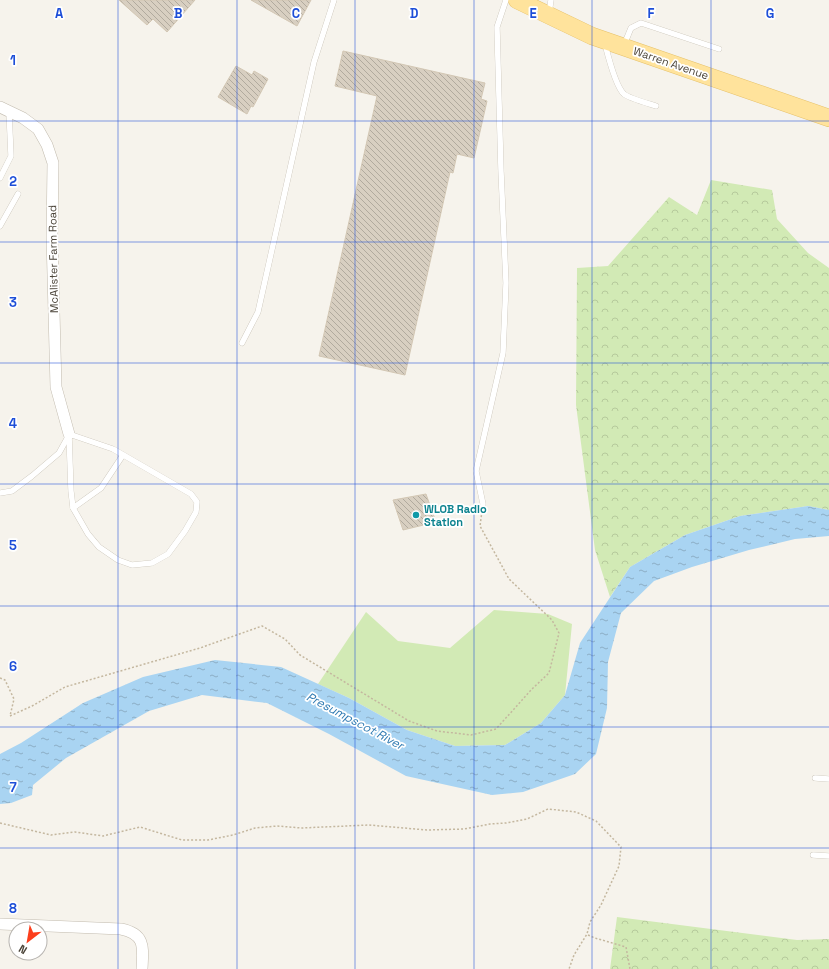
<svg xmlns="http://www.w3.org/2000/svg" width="829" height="969" font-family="'Space Grotesk',sans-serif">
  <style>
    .forest { fill: url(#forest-crowns) }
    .pitch { fill: #d2eab5 }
    .water { fill: url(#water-ripples) }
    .building { fill: url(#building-back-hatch); stroke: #d3c7b4 }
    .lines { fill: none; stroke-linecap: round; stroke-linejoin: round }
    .lane-casing { stroke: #c2bbae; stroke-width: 6 }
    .street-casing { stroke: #c2bbae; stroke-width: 12 }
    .primary-casing { stroke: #e6c16a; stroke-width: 18 }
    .path { stroke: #c4b79f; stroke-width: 1.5; stroke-dasharray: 2 2; stroke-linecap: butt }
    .lane { stroke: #fff; stroke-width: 5.5 }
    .street { stroke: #fff; stroke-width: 11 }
    .primary { stroke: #ffe39c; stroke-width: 17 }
    .grid { fill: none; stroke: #1d4ed8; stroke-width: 1; stroke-opacity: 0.55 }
    .culture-dot { fill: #0f9aa8; stroke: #fff; stroke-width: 1.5 }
    .labels { text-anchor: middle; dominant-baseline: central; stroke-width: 3.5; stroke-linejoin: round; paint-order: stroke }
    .street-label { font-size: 11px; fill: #4b4439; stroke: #fff }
    .culture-label { font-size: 11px; font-weight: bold; fill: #0d838f; stroke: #fff; text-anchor: start }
    .water-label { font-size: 12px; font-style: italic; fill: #2e7ab2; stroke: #fff }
    .grid-label { font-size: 13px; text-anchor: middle; font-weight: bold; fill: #1d4ed8; stroke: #fff; stroke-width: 3.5; stroke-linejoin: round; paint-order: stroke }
  </style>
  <defs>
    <pattern id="forest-crowns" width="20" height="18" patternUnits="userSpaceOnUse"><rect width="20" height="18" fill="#d2eab5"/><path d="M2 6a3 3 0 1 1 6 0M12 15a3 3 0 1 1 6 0" fill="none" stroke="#b6ca9c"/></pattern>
    <pattern id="water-ripples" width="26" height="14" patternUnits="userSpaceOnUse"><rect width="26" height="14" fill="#a9d4f2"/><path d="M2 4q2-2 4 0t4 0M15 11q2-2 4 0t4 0" fill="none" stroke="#8caec5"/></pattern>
    <pattern id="building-back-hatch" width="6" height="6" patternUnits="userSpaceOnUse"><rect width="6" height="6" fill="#d8cfc1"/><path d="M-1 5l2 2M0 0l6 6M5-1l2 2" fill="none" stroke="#b1aa9e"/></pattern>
  </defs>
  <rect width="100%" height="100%" fill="#f6f3ec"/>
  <g class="forest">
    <path d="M711 180 772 190 777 219 808 253 829 268V510L808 506 740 516 685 535 630 567 610 597 595 550 576 405 577 268 608 266 669 197 697 215Z"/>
    <path d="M617 917 797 940 829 939V969H610Z"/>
  </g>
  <path class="pitch" d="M494 610 548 614 572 624 565 695 541 723 505 745 455 746 407 730 349 698 318 684 366 612 398 641 450 648Z"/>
  <path class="water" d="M808 506 829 510V536L795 539 749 550 692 567 654 581 621 613 608 662 607 708 596 754 575 774 523 792 492 795 406 776 329 734 267 703 202 695 149 711 66 758 33 785 32 795 11 803 0 804V754L21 743 83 703 143 677 215 660 281 667 349 698 407 730 455 746 505 745 541 723 565 695 580 643 630 567 685 535 740 516Z"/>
  <g class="building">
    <path d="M119 0H195L167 32 153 19 147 25Z"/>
    <path d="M251 0H311L297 26Z"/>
    <path d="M343 51 485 83 481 99 487 101 474 158 457 154 453 173 450 172 405 375 319 356 377 96 335 86Z"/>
    <path d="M236 66 252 75 254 71 268 79 253 107 251 106 247 114 218 97Z"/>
    <path d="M426 494 436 522 403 530 393 500Z"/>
  </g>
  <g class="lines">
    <defs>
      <g id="lane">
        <path d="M549 13 551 0"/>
        <path d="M605 44C608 56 616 87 624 94 628 98 650 104 656 106"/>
        <path d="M624 45 631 28 641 23 719 49"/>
        <path d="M0 178 11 156 9 111"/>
        <path d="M0 226 18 194"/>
        <path d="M242 343 258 312 314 62 334 0"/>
        <path d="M69 434 113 449 191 494 197 502 196 512 185 531 168 554 152 563 132 565 118 560 99 547 88 534 73 508 71 491Z"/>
        <path d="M0 493 12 491 32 476 59 453 69 435"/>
        <path d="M483 504 476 471 503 353 506 283 501 171 497 27 506 0"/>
        <path d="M73 508 101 488 123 455"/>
        <path d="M815 778 829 779"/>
        <path d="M813 855 829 856"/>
      </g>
      <g id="street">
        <path d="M0 107 23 118 38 129 47 145 53 163 52 237 56 387 69 434"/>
        <path d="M0 924 121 929C146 934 143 948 142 969"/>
      </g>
      <path id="primary" d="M517 0 592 36 829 118"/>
    </defs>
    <use href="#lane" class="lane-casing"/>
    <use href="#street" class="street-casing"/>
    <use href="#primary" class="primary-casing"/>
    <g class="path">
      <path d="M0 678 5 680 14 699 10 716"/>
      <path d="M10 716 32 706 65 687 200 648 262 626 285 639 300 655 409 721 437 731 471 735 496 729 532 689 549 673 559 633 552 620 509 579 480 526 482 511"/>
      <path d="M0 823 51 835 75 832 103 836 140 827 182 840H208L233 835 255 828 277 826 301 828 369 825 427 830 464 829 490 824 506 823 527 819 548 809 576 812 596 821 621 847 619 866 601 905 590 922 587 934 574 955 569 969"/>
      <path d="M588 935 595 938 626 947 630 969"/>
    </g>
    <use href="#lane" class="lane"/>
    <use href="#street" class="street"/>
    <use href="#primary" class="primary"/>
  </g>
  <path class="grid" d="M118 0V969M237 0V969M355 0V969M474 0V969M592 0V969M711 0V969M0 121H829M0 242H829M0 363H829M0 484H829M0 606H829M0 727H829M0 848H829"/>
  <circle class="culture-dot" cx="416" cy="515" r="4"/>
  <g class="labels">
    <g class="street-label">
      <text transform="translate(671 63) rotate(19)">Warren Avenue</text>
      <text transform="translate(53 259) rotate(-91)">McAlister Farm Road</text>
    </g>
    <g class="culture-label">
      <text x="424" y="509">WLOB Radio<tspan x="424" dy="13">Station</tspan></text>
    </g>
    <g class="water-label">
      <text transform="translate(355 721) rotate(28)">Presumpscot River</text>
    </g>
  </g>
  <g class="grid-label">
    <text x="59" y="18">A</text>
    <text x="178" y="18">B</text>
    <text x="296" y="18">C</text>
    <text x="414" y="18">D</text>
    <text x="533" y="18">E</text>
    <text x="651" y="18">F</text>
    <text x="770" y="18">G</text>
    <text x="13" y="65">1</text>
    <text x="13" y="186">2</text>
    <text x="13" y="307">3</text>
    <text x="13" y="428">4</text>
    <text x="13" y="550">5</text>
    <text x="13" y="671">6</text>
    <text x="13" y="792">7</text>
    <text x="13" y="913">8</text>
  </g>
  <g transform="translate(28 941) rotate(211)"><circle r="19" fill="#ffffff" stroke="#b7b4b0"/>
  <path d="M0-3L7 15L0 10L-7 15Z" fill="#fc3f1d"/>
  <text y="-6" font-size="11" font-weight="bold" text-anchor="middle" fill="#4b4439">N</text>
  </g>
</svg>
